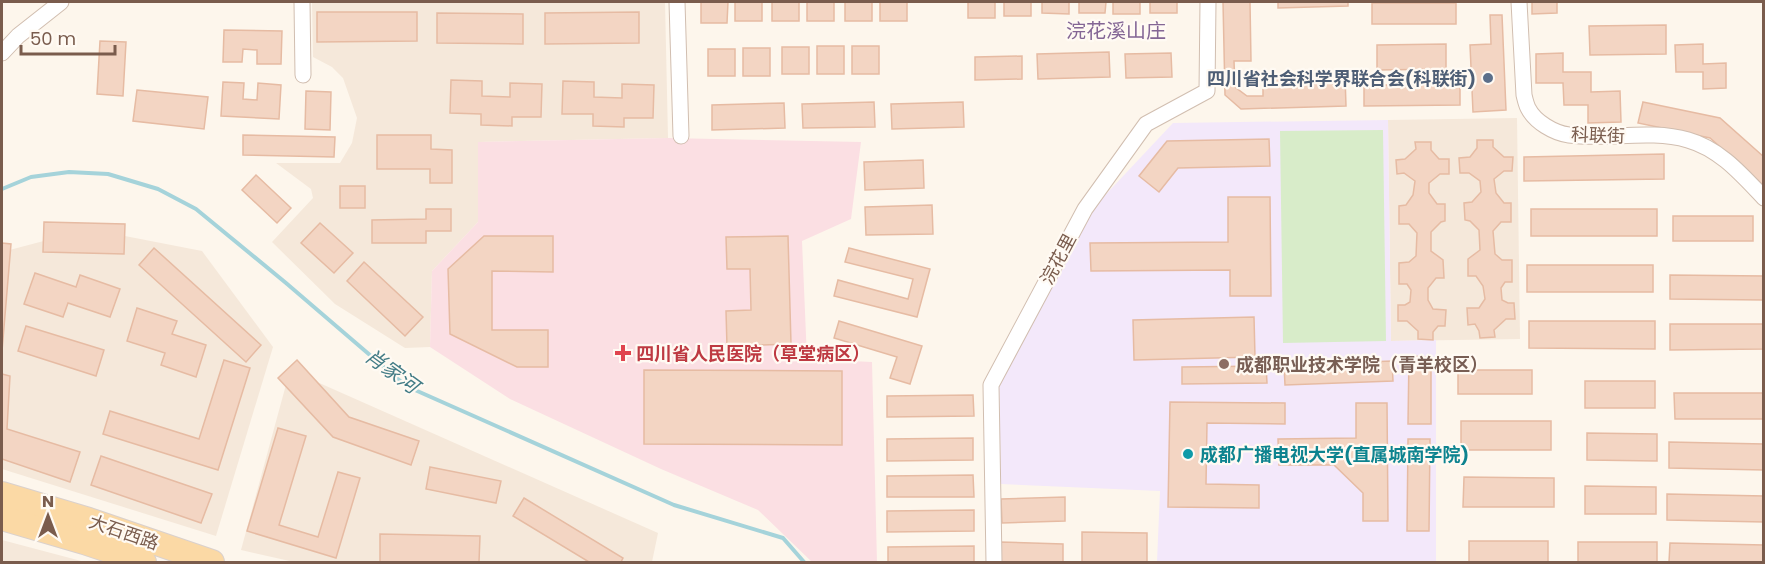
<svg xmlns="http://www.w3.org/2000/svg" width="1765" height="564" viewBox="0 0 1765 564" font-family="Poppins,'Noto Sans SC',sans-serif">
<rect width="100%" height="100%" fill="#fdf6ec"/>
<g fill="#f5e8da">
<polygon points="312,2 665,2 668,138 478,142 478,222 432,271 430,347 405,348 335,304 272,242 313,198 311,189 276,163 340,163 352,143 357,118 343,78 332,67 313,57"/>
<polygon points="1517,118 1520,339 1391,341 1388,120"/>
<polygon points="89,229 202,251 273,347 216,536 2,469 2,252"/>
<polygon points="290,370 658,533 652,562 294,562 241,550"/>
<polygon points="2,540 85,562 2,562"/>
</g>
<polygon fill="#f3e8fa" points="1388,120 1391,341 1436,340 1436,562 1157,562 1160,491 1001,484 999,386 1094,207 1173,123"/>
<polygon fill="#fbdfe3" points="668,138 861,142 851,219 802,241 807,359 872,362 877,562 812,562 758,510 661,469 510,399 430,347 432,271 478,222 478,142"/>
<polygon fill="#d8ecc9" points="1383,130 1386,341 1283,343 1280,131"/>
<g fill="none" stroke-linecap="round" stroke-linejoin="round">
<polyline stroke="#a5d3da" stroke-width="4" points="2,189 31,177 69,172 108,174 158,189 196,209 286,283 406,386 674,505 783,538 804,562"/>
</g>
<g fill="#f3d5c3" stroke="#e6bba3" stroke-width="1.5">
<polygon points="701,2 728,2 727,23 701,23"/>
<rect x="735" y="2" width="27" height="19"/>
<rect x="772" y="2" width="27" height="19"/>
<rect x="807" y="2" width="27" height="19"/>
<rect x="845" y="2" width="27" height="19"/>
<rect x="880" y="2" width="27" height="19"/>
<rect x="968" y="2" width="27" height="16"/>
<rect x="1004" y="2" width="27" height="14"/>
<polygon points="1042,2 1069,2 1069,14 1042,13"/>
<polygon points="1079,2 1106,2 1105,13 1079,13"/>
<rect x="1113" y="2" width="27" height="12"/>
<rect x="1150" y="2" width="27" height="11"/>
<polygon points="1223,2 1250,2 1251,61 1234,61 1235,87 1247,96 1263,96 1263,78 1345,76 1346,106 1241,109 1225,95"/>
<polygon points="1278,2 1348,2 1348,6 1278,8"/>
<polygon points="1532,2 1557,2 1557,13 1532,14"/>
<rect x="1372" y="3" width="84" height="21"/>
<polygon points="317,12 417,12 417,41 317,42"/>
<polygon points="639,12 639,43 545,44 545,13"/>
<polygon points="437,13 523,14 523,44 437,43"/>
<polygon points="1490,15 1502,15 1506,110 1473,112 1470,45 1491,44"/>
<polygon points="1666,25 1666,54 1590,55 1589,26"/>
<polygon points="224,30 282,31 281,64 257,64 257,50 243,49 242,62 223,62"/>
<polygon points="100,41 126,42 123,96 97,94"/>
<polygon points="1446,44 1446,69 1377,70 1377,45"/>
<polygon points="1703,44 1703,64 1726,63 1726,88 1703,89 1703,72 1676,72 1675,45"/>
<rect x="817" y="46" width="27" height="28"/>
<rect x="852" y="46" width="27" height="28"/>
<rect x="782" y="47" width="27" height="27"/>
<rect x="743" y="48" width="27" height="28"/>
<rect x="708" y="49" width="27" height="27"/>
<polygon points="1109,52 1110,77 1038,79 1037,54"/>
<polygon points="1171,53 1172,77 1126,78 1125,54"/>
<polygon points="1563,53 1563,72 1591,72 1591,92 1620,91 1621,122 1588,123 1588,105 1564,105 1563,83 1536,83 1536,54"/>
<polygon points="1022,56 1022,79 975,80 975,57"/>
<polygon points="451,80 482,81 482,96 510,97 510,83 542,84 541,117 512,117 512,126 481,125 481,114 450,113"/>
<polygon points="563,81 594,82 594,97 622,98 622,84 654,85 653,118 624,118 624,127 593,126 593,114 562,114"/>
<polygon points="223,82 244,83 243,99 257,100 258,83 281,85 279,119 221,116"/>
<polygon points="1364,85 1460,85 1460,105 1364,106"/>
<polygon points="137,90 208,97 204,129 133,121"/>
<polygon points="306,91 331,92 330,130 305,129"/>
<polygon points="874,102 875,127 803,128 802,104"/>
<polygon points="963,102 964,127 892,129 891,104"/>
<polygon points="1643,102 1720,118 1764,157 1764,186 1710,138 1638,123"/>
<polygon points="784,103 785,128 712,130 712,105"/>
<polygon points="243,135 335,137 334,157 243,155"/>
<polygon points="377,135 431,135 431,149 452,150 452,183 430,183 430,169 377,169"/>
<polygon points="1269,139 1270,166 1178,168 1159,192 1139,176 1167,141"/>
<polygon points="1477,140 1493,140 1493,147 1504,157 1513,157 1512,171 1504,171 1494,179 1496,193 1504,203 1511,203 1511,222 1501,222 1493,231 1495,254 1502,260 1512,260 1512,282 1505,282 1501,288 1502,300 1508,303 1514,303 1515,319 1506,319 1494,330 1495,337 1480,338 1479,331 1475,324 1468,325 1467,308 1479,308 1485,299 1483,286 1476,276 1468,276 1468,259 1480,250 1479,230 1470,221 1465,220 1464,203 1472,202 1481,192 1480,181 1469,173 1460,173 1459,158 1470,157 1477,148"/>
<polygon points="1415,142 1431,142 1431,150 1439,159 1449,159 1449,174 1440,174 1429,183 1429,193 1437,204 1445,204 1445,221 1441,222 1431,232 1431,251 1443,260 1444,278 1436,278 1428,288 1428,300 1433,309 1446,310 1445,326 1438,326 1433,332 1433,340 1418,339 1418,331 1407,321 1398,321 1398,305 1405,305 1410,302 1411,290 1407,284 1399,284 1399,263 1409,262 1416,256 1417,233 1409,224 1399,224 1399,206 1406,205 1413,195 1415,181 1404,173 1397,174 1396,160 1405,159 1416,149"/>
<polygon points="1664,154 1664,179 1524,181 1524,157"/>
<polygon points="923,160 924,188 865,190 864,162"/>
<polygon points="256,175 291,208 277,223 242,190"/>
<rect x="340" y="186" width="25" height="22"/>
<polygon points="1228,197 1270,197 1271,296 1230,296 1230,270 1091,271 1090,243 1228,242"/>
<polygon points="932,205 933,234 866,235 865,207"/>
<polygon points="426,209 451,209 451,231 426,231 426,243 372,243 372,220 426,219"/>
<rect x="1531" y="209" width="126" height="27"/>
<rect x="1673" y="216" width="80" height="25"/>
<polygon points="44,222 125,224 124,254 43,252"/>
<polygon points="320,223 353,253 334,273 301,243"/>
<polygon points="484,236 553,236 553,272 492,271 492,330 548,330 548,367 517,367 450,334 448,269"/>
<polygon points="788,236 791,344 727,346 726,311 751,310 750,269 727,269 726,237"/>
<polygon points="2,243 11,244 2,351"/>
<polygon points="154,248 261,345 246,362 139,265"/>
<polygon points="849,248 930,269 917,317 834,296 838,280 908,299 913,279 845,262"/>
<polygon points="364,262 423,317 405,336 347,281"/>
<rect x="1527" y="265" width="126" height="27"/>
<polygon points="35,273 76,287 80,275 120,289 110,317 68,303 63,317 24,304"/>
<polygon points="1670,275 1764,276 1764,300 1670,299"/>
<polygon points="137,308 177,321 172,334 206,345 196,377 161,365 165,353 127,341"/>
<polygon points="1254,317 1255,357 1134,360 1133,320"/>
<polygon points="839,321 922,346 910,384 890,378 897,357 834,338"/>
<polygon points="1529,321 1655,321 1655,349 1529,348"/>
<polygon points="1670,324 1764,324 1764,349 1670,350"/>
<polygon points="26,326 104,350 96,376 18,351"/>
<polygon points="1409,356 1431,357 1431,424 1408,424"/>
<polygon points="224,360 250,368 218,470 103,434 110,411 199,439"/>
<polygon points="297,360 349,417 419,441 411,465 333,437 278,378"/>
<polygon points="1392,361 1393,381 1285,385 1284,365"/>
<polygon points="1266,366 1267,383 1182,384 1182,367"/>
<polygon points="644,370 842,371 842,445 644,444"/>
<rect x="1458" y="370" width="74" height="24"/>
<polygon points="2,374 10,376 7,429 80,452 70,482 2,459"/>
<rect x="1585" y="381" width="70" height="27"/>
<polygon points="1674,393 1764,393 1764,419 1675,419"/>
<polygon points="973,395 974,416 887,417 887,396"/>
<polygon points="1170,402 1285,403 1285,424 1207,423 1206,484 1259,485 1259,508 1168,507"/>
<polygon points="1356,403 1387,403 1388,521 1363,521 1363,493 1334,465 1279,465 1278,439 1356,438"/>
<rect x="1461" y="421" width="90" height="29"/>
<polygon points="278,428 306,436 279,525 318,537 338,472 360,478 336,558 247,531"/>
<polygon points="1587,433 1657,434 1657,461 1587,460"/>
<polygon points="973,438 973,460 887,461 887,439"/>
<polygon points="1408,439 1430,439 1429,531 1407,531"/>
<polygon points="1669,442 1764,444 1764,470 1669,468"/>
<polygon points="101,456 212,494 201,523 91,485"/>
<polygon points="430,467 501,481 496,503 426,489"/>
<polygon points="973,475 974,497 887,497 887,476"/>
<polygon points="1464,477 1554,478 1554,507 1463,507"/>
<polygon points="1585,486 1656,487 1656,514 1585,514"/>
<polygon points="1667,494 1764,496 1764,522 1667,520"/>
<polygon points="1065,497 1065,521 1002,523 1001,499"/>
<polygon points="524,498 623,558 621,562 589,562 513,516"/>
<polygon points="974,510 974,531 887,532 887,511"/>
<polygon points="1082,532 1147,533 1147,562 1082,562"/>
<polygon points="380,534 480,536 479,562 380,562"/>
<rect x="1469" y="541" width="79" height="21"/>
<polygon points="1000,542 1063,544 1063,562 999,562"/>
<rect x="1578" y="542" width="79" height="20"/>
<polygon points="1670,543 1764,545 1764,562 1669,562"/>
<polygon points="974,546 974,562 888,562 888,547"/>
</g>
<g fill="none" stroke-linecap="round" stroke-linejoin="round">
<defs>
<g id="street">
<polyline points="302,2 303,75"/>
<polyline points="677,2 681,136"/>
<path d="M1519 2 1524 95C1525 99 1526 104 1528 108 1535 122 1554 133 1569 135 1608 140 1650 129 1688 140 1720 149 1742 175 1764 198"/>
<polyline points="2,53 18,36 61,2"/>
<polyline points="994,562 991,385 1085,209 1146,124 1207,91 1208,2"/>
</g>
<g id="primary">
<polyline points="2,494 89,520 212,562"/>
<polyline points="2,518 84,542 144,562"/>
</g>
</defs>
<use href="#street" stroke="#d1beb0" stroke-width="17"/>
<use href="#primary" stroke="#dad1cd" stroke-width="26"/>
<use href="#street" stroke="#fff" stroke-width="15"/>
<use href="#primary" stroke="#fbd9a5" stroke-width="24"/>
</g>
<circle fill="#5c6f8a" stroke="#fffaf3" stroke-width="2" cx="1488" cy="78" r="6"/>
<path fill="#e0444e" stroke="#fffaf3" stroke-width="2" d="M620 344h6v6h6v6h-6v6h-6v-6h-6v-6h6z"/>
<circle fill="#8d6e63" stroke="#fffaf3" stroke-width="2" cx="1224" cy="364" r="6"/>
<circle fill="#0f9aa8" stroke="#fffaf3" stroke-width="2" cx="1188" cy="454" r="6"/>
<g text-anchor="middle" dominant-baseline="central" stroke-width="4.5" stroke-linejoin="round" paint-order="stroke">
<g font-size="18" font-weight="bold" fill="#4e5e75" stroke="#fffaf3" text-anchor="end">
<text x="1476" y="78">四川省社会科学界联合会(科联街)</text>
</g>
<g font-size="18" fill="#7a5c4d" stroke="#fffaf3">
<text transform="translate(1598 135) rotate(2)">科联街</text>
<text transform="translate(1058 259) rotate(-62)">浣花里</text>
<text transform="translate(124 532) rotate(19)">大石西路</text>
</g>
<g font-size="18" font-weight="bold" fill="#be3a42" stroke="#fffaf3" text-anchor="start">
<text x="636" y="353">四川省人民医院（草堂病区）</text>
</g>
<g font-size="18" font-weight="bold" fill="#785e54" stroke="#fffaf3" text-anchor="start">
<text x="1236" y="364">成都职业技术学院（青羊校区）</text>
</g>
<g font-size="18" font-weight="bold" fill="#0d838f" stroke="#fffaf3" text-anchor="start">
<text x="1200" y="454">成都广播电视大学(直属城南学院)</text>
</g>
<g font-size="20" fill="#846695" stroke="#fffaf3">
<text x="1116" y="31">浣花溪山庄</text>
</g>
<g font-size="20" font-style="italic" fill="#437c86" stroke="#fffaf3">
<text transform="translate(392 371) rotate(36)">肖家河</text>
</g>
</g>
<rect width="1765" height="564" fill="none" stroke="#7a5c4d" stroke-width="6"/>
<g transform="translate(48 516)" stroke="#fffaf3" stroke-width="4.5" paint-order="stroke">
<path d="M0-4.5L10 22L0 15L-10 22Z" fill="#7a5c4d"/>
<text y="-9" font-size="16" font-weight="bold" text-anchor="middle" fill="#7a5c4d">N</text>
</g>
<path d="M21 45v9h94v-9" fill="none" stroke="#7a5c4d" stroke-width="3"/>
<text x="30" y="45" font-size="18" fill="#7a5c4d" stroke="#fffaf3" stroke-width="4.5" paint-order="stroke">50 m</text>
</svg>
